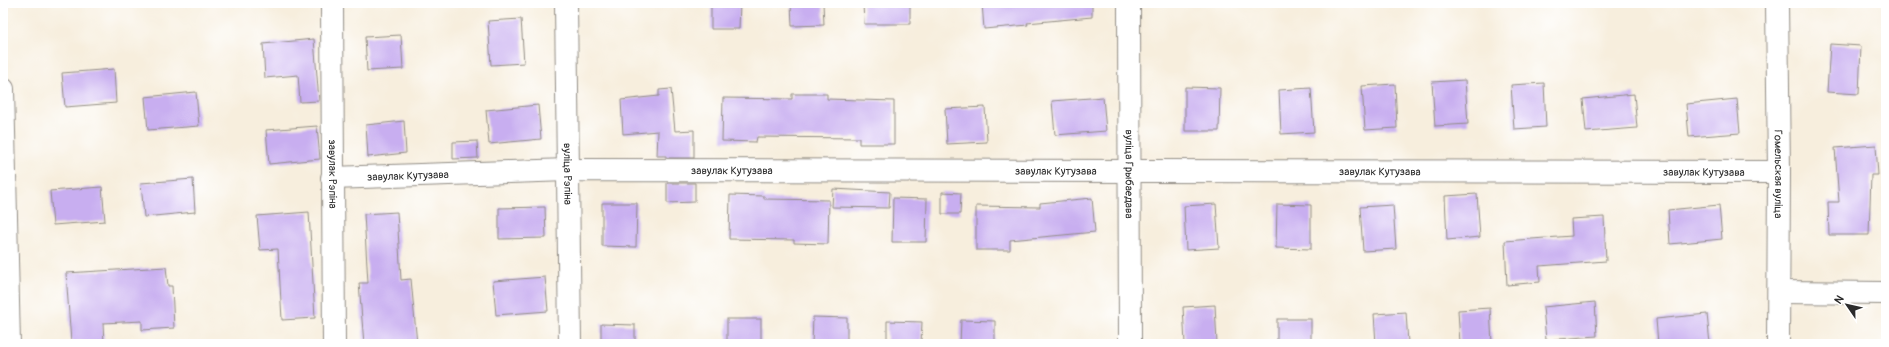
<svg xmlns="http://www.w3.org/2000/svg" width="1889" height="347" viewBox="0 0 1889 347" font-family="Pangolin,sans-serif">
<rect width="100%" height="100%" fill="#fff"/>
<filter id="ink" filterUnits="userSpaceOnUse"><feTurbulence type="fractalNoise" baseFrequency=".025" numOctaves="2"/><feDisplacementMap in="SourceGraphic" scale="8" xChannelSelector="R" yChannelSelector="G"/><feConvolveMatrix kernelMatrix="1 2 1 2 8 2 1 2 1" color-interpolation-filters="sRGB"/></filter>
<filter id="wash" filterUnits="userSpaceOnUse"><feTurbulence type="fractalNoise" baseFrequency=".012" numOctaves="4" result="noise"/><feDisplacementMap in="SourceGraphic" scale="16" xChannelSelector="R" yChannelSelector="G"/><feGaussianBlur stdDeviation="0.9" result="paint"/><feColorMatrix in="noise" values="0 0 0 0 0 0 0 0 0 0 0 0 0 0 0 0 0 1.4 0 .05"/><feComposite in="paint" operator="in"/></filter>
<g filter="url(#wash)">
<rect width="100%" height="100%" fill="#f7eedd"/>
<g id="blocks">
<g fill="#c8aef0">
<polygon points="711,3 740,3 739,29 711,29"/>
<polygon points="791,3 823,3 824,25 792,26"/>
<polygon points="863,3 910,3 910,24 864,24"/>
<polygon points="982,3 1092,3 1092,17 1027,23 1028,25 984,29"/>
<polygon points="521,19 524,63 491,65 488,21"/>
<polygon points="401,35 403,69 367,71 365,37"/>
<polygon points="314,39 319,101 300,102 298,75 265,78 263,44"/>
<polygon points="1830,44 1861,46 1859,94 1827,92"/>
<polygon points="114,69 116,103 65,107 62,73"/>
<polygon points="1465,80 1468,124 1435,126 1432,82"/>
<polygon points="1544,83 1546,127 1514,129 1511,85"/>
<polygon points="1395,84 1397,128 1365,130 1362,86"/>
<polygon points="1185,87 1220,88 1219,131 1185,131"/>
<polygon points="1311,88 1314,132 1281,134 1279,90"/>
<polygon points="671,89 675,131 694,130 694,158 666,158 666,156 657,156 658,131 623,134 621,100 659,96 659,90"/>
<polygon points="196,92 199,126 148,130 145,97"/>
<polygon points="792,94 827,94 827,99 894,101 894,144 859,144 859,138 757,137 756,142 722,141 723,98 792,99"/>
<polygon points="1634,94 1637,128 1586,132 1583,99"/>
<polygon points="1103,97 1106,131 1055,135 1052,101"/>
<polygon points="1737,99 1740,133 1689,137 1686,104"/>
<polygon points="538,105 541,139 489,144 486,110"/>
<polygon points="985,107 987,142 947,144 945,109"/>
<polygon points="404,121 406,153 368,157 366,125"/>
<polygon points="317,126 320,159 269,164 266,130"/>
<polygon points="477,141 478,158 453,159 453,142"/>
<polygon points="1876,145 1878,175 1871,175 1869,235 1829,235 1828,202 1839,202 1835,148"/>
<polygon points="193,179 195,212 144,217 141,183"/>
<polygon points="667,183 695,183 695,202 667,203"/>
<polygon points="102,187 105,221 53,225 50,191"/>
<polygon points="833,189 890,192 889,208 832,207"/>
<polygon points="942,192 961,193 960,214 942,214"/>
<polygon points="1477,194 1480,237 1447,240 1445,196"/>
<polygon points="730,195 764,196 764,199 829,200 828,244 794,243 794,240 729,239"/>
<polygon points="893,198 927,199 926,242 892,242"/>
<polygon points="1092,198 1095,232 1010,240 1010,250 976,250 976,206 1040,207 1040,203"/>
<polygon points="602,203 637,203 636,247 602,246"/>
<polygon points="1216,204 1219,248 1186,250 1184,206"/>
<polygon points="1277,204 1311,205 1311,249 1276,248"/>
<polygon points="1393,205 1396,249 1363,251 1360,207"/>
<polygon points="1719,205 1722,239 1670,244 1668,210"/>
<polygon points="545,207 546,238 499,239 499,208"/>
<polygon points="309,212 315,318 282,320 278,249 260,250 257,216"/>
<polygon points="397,212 401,280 411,279 417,344 364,344 359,283 368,283 364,214"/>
<polygon points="1604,217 1606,261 1539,266 1540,282 1507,285 1505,241 1572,236 1571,219"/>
<polygon points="166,267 168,286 172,286 174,328 142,330 142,321 103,323 104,344 82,344 82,341 71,342 66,273"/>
<polygon points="545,277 548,311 496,315 493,281"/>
<polygon points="1595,302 1597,336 1546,340 1543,307"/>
<polygon points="1215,305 1217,344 1185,344 1183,307"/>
<polygon points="1490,308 1492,344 1460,344 1458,310"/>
<polygon points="1406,312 1408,344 1376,344 1374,314"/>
<polygon points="1707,314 1710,344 1658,344 1656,319"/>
<polygon points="813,317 847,318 847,344 812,344"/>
<rect x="727" y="319" width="34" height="25"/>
<rect x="1277" y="319" width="34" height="25"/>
<polygon points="961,320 995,321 995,344 960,344"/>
<polygon points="887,321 922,322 921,344 887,344"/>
<polygon points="601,324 635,325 635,344 601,344"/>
</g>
</g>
</g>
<g filter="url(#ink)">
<use href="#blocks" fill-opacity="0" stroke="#918c84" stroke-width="1"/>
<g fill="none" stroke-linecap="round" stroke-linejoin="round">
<defs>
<g id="minor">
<path id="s1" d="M332 3 334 344"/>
<path id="s2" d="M566 3 570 344"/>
<path id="s3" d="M1129 3 1130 344"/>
<path id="s4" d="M1777 3 1779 172 1778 344"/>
<path id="s5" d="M332 178 567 170 1779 172"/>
<polyline points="1779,292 1886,293"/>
</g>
<polyline id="major" points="3,89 9,344"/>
</defs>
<use href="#minor" stroke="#918c84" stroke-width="24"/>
<use href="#major" stroke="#918c84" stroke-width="24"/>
<use href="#minor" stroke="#fff" stroke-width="22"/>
<use href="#major" stroke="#fff" stroke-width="22"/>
</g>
</g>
<g text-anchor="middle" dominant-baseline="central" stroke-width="3.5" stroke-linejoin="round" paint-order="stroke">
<g font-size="11" fill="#2b2b2b" stroke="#fff">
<text stroke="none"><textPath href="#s5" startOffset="400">завулак Кутузава</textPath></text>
<text stroke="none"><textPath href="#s5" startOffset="724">завулак Кутузава</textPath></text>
<text stroke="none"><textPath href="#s5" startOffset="1048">завулак Кутузава</textPath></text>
<text stroke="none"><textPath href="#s5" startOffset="1372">завулак Кутузава</textPath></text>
<text stroke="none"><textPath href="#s3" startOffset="171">вуліца Грыбаедава</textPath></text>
<text stroke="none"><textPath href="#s4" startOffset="171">Гомельская вуліца</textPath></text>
<text stroke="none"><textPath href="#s1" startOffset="171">завулак Рэпіна</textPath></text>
<text stroke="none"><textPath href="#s2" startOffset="171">вуліца Рэпіна</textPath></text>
<text stroke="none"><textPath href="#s5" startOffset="76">завулак Кутузава</textPath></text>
</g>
</g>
<rect width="1889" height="347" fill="none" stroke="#fff" stroke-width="16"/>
<g transform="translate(1847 305) rotate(304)" stroke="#ffffff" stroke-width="3" paint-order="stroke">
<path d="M0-3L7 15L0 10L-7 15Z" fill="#2b2b2b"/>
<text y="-6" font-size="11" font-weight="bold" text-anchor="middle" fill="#2b2b2b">N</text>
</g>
</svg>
